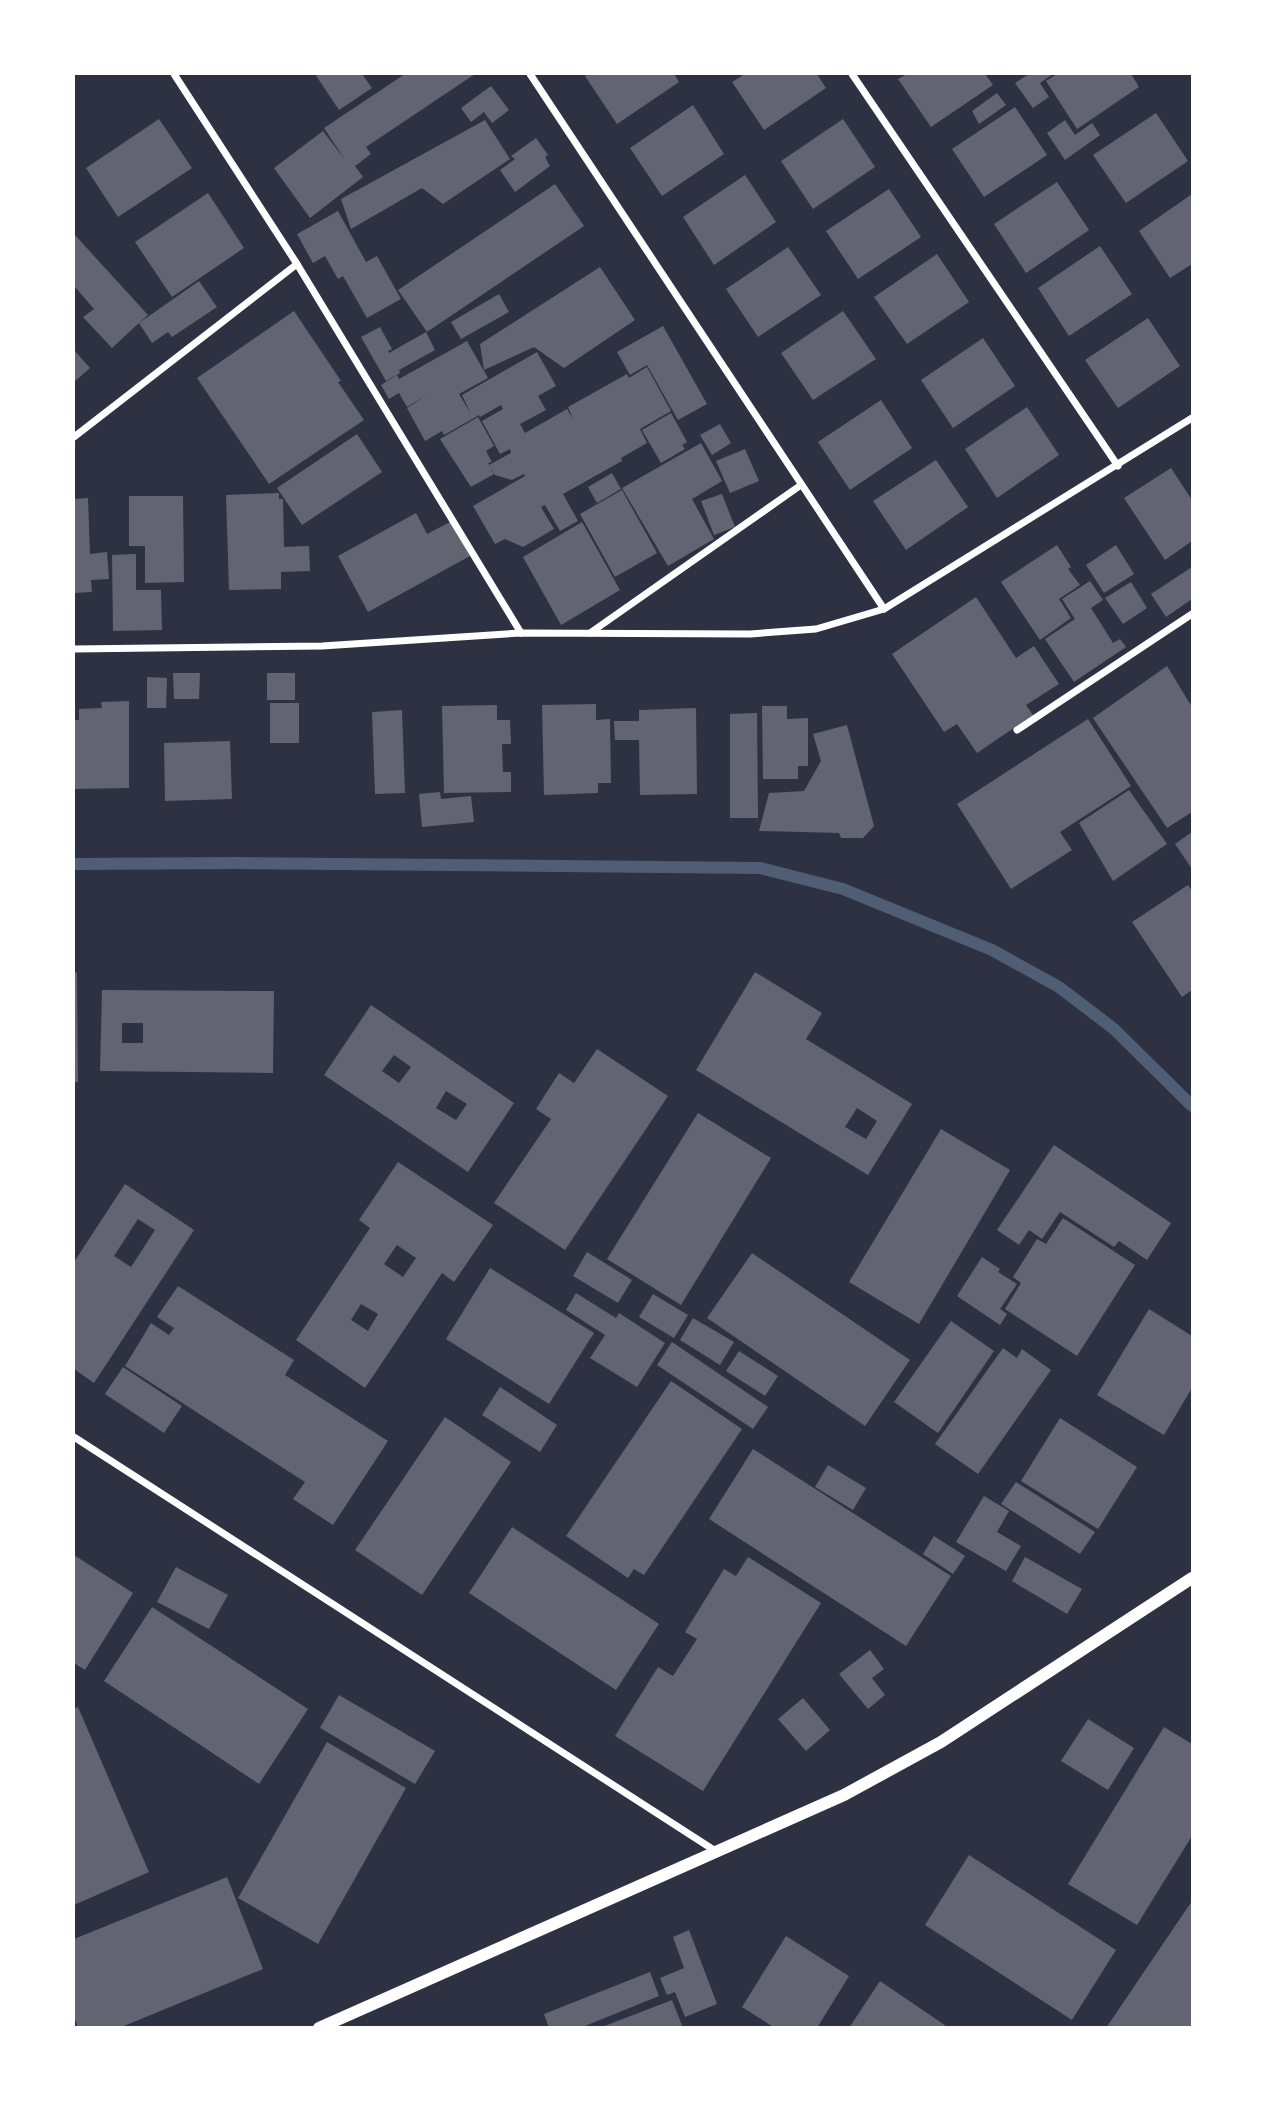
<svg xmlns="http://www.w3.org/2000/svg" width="1266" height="2101" viewBox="0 0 1266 2101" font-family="Helvetica,sans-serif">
<rect width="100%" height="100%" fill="#2d3142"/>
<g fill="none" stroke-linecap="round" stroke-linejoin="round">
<polyline stroke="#4f5d75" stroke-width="12" points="74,864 237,863 760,868 843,889 992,950 1059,987 1114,1029 1192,1106"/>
</g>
<g fill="#626471" fill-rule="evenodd">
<polygon points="315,74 362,74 372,88 339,110"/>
<polygon points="405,74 475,74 366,147 371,154 355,166 363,177 310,218 274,168 323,131 345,160 324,128"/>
<polygon points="588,74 674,74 679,82 617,124 585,76"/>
<polygon points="745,74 817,74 826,88 764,130 732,82"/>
<polygon points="907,74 985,74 993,85 931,127 898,79"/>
<polygon points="1029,74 1053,74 1040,83 1049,97 1033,108 1015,83"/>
<polygon points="1057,74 1131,74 1139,87 1077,129 1046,81"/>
<polygon points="491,86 509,110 492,123 484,112 471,122 461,108"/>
<polygon points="997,93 1006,105 979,124 972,111"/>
<polygon points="693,105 724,154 662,196 630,148"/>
<polygon points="1015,107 1047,155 984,197 952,149"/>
<polygon points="1156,113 1188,161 1126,203 1093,155"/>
<polygon points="159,119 192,168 118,217 86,168"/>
<polygon points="843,119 875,167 813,209 781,161"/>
<polygon points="485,120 510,159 443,204 422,188 351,229 341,199"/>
<polygon points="1065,120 1075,135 1092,123 1100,135 1065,160 1047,133"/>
<polygon points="536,138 548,155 545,157 550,166 515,192 500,170 515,159 511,156"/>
<polygon points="745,175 776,222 714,265 683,217"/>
<polygon points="1057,182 1089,230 1026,273 994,224"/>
<polygon points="555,184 584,226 427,332 398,290"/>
<polygon points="889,189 921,237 858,279 826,231"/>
<polygon points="208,193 244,248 172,297 135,242"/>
<polygon points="1192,194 1192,264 1170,278 1139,231"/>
<polygon points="338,211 366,262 377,256 401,299 367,318 343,276 338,279 325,256 313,263 297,234"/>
<polygon points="74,234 148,315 139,323 199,281 217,307 172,337 168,332 152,343 139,323 112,348 83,317 94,309 74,286"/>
<polygon points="1100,246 1132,294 1069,336 1038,288"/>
<polygon points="788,247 821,295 758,337 726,289"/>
<polygon points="937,254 969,302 907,344 874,297"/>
<polygon points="600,267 635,320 564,368 534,347 484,370 480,344"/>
<polygon points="499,294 509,312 461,339 451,322"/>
<polygon points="294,311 341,381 338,382 364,420 269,484 197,378"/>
<polygon points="843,311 876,359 813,400 781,353"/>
<polygon points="1148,318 1180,366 1118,408 1085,360"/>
<polygon points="663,326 707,404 678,420 647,365 630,375 617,352"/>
<polygon points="380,327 392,349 388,351 389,353 426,332 435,350 399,370 400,373 386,381 361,337"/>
<polygon points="983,338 1015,386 953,428 921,380"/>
<polygon points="467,341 488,378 459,394 471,414 462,395 537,352 556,386 538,396 546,410 520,424 525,433 567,409 573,419 568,407 627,374 629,378 647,367 671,411 640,429 647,443 621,458 622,461 563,494 578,521 560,531 545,505 541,507 554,529 523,547 505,539 495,544 473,506 525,476 524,474 512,480 495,475 489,465 511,453 510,449 500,454 482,421 503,409 501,405 480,417 479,415 474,418 444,435 442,431 425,441 407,408 427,395 407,407 399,393 389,399 381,385 397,375 399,379"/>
<polygon points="74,350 90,368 74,382"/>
<polygon points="881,400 912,448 850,490 818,442"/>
<polygon points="1027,407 1059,455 997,498 965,449"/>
<polygon points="671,413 687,442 682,445 685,449 661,463 642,430"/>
<polygon points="478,417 494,446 486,451 492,462 488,463 494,474 471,487 440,439"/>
<polygon points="720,424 731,443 712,455 700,435"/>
<polygon points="357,434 382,472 302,525 277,488"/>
<polygon points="701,443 722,481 692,499 714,539 668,566 622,488"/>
<polygon points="745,449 759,481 730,493 716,461"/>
<polygon points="936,460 968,507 906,550 873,501"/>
<polygon points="1171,468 1192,500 1192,541 1165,560 1124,498"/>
<polygon points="612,473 621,489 597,503 588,487"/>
<polygon points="622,490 657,553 615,577 580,514"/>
<polygon points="279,493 279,499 283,499 284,547 309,546 310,571 281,572 281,589 229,590 226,495"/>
<polygon points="722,494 735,527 714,535 701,501"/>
<polygon points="129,496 183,496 184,582 145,583 145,546 129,546"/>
<polygon points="88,498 90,554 107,552 109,579 91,580 92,592 74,593 74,499"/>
<polygon points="416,513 427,534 452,521 470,556 368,612 338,556"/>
<polygon points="582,522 620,590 561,625 523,557"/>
<polygon points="1057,545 1071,567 1068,569 1080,585 1059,599 1071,618 1040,640 1001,582"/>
<polygon points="1116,545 1134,574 1104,593 1086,565"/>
<polygon points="136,554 136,590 161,590 162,630 113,631 112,555"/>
<polygon points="1192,567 1192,599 1166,617 1151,594"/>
<polygon points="1090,581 1103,600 1091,608 1113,643 1120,639 1126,647 1074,682 1045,639 1075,619 1062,599"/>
<polygon points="1131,582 1147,608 1123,624 1105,598"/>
<polygon points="976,597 1016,658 1034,646 1059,684 1026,705 1033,715 977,753 957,724 944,732 892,654"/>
<polygon points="1167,666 1192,707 1192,812 1167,828 1093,718"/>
<polygon points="173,673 200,673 199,699 174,699"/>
<rect x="267" y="673" width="28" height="27"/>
<polygon points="147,677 167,678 166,708 147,708"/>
<polygon points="129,701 129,788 74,789 74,720 79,720 79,709 102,708 101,702"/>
<rect x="270" y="703" width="29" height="40"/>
<polygon points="596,704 596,720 610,719 611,783 598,783 598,793 544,795 542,705"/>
<polygon points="497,705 497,720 510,720 511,744 502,744 503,772 511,772 511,792 444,793 442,706"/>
<polygon points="762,706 787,706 787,719 808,718 808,766 798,766 798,779 763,779"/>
<polygon points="696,708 697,794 640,795 639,740 615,740 614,721 639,721 639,710"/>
<polygon points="402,710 405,793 375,794 372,712"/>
<polygon points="757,713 758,818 730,818 730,714"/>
<polygon points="1088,719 1131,786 1060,832 1072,850 1011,889 957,804"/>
<polygon points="847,725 874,826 863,838 841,838 839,833 759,831 769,793 804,791 821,761 813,734"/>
<polygon points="230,741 232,799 165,801 164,743"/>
<polygon points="1129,790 1167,844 1113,881 1079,823"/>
<polygon points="440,792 441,799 471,796 474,822 422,827 419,794"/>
<polygon points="1192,832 1192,869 1175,844"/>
<polygon points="1188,885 1192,891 1192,990 1182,997 1132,922"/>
<polygon points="77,972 78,1082 74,1082 74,973"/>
<path d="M755 972 822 1013 806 1039 912 1104 868 1175 696 1070ZM857 1108 877 1121 866 1139 845 1127Z"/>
<path d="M102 990 274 991 273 1073 100 1071ZM122 1023H143V1043H122Z"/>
<path d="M371 1005 514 1103 468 1172 324 1075ZM394 1055 411 1067 399 1083 382 1071ZM446 1091 467 1104 456 1120 436 1108Z"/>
<polygon points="597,1049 668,1096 565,1250 494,1203 551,1119 536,1109 559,1073 574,1083"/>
<polygon points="698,1113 771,1158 681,1305 607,1259"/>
<polygon points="941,1129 1010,1170 919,1324 849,1282"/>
<polygon points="1054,1145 1171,1223 1147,1260 1119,1241 1114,1247 1060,1212 1042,1239 1029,1230 1019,1245 997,1230"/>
<path d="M398 1162 493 1225 454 1282 442 1273 365 1388 296 1340 370 1228 359 1220ZM397 1245 416 1258 403 1277 384 1264ZM361 1304 378 1314 368 1331 351 1320Z"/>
<path d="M125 1184 194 1230 94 1383 74 1369V1262ZM138 1219 155 1230 131 1267 114 1256Z"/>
<polygon points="1063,1218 1135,1265 1077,1356 1005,1309 1021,1283 1013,1277 1037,1239 1046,1244"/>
<polygon points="587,1252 632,1280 618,1303 573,1276"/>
<polygon points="752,1253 910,1360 865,1426 707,1318"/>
<polygon points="982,1257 1000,1269 998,1272 1017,1284 1000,1309 1007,1314 1000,1325 957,1296"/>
<polygon points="490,1268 594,1333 549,1404 446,1339"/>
<polygon points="178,1286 294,1360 285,1375 388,1441 333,1525 293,1499 305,1482 125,1366 151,1323 169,1335 174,1328 157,1317"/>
<polygon points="576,1293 616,1318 619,1313 665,1343 637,1387 590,1358 605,1335 566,1310"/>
<polygon points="653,1294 688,1315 674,1338 639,1317"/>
<polygon points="1149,1309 1192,1336 1192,1388 1164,1435 1097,1395"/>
<polygon points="693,1318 734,1342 720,1365 680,1340"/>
<polygon points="951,1321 994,1351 938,1433 894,1402"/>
<polygon points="672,1342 768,1407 753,1429 657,1365"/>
<polygon points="1003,1348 1017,1358 1022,1349 1051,1370 978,1474 935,1444"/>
<polygon points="739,1351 778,1376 765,1396 726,1371"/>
<polygon points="123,1367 182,1406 164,1433 105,1394"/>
<polygon points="671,1381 742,1429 644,1575 634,1569 628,1578 566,1536"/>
<polygon points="500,1387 557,1425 540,1452 482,1415"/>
<polygon points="445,1417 511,1462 422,1595 355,1550"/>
<polygon points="1060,1418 1137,1467 1098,1529 1021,1481"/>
<polygon points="753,1449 951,1576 906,1646 709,1519"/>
<polygon points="828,1465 866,1488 853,1510 815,1487"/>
<polygon points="1016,1482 1095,1532 1080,1554 1001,1504"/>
<polygon points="984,1496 1009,1511 997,1532 1021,1546 1006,1571 956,1542"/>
<polygon points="512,1527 659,1624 616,1690 469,1593"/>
<polygon points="934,1536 965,1556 953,1574 923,1554"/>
<polygon points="74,1555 133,1593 85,1670 74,1663"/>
<polygon points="748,1557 821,1603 703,1791 615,1736 658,1667 673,1676 697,1639 685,1632 724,1569 736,1576"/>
<polygon points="1025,1557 1082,1589 1067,1614 1012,1581"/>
<polygon points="176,1567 228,1595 209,1629 157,1602"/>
<polygon points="152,1607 308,1709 259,1784 104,1681"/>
<polygon points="870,1650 884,1669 872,1678 885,1695 868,1709 839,1674"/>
<polygon points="339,1695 435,1751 415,1784 320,1728"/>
<polygon points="803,1698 830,1730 806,1751 778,1719"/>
<polygon points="78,1707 149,1872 74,1905 74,1709"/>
<polygon points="1088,1719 1134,1748 1108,1790 1061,1761"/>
<polygon points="1164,1727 1192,1744 1192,1836 1137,1925 1068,1884"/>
<polygon points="327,1742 406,1788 318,1944 238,1898"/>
<polygon points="969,1855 1116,1950 1072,2020 925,1925"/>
<polygon points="227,1877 263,1969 119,2028 78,2028 74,2016 74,1939"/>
<polygon points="1192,1901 1192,2028 1106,2028"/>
<polygon points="689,1930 717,2004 685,2017 675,1992 667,1995 660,1978 684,1968 673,1937"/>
<polygon points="786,1936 849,1976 817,2028 775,2028 742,2007"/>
<polygon points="650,1972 659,1996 580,2028 549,2028 544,2014"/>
<polygon points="880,1981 949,2028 849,2028"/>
<polygon points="672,2000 683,2028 602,2028 602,2027"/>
</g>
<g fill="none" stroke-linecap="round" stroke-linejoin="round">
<g stroke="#fff" stroke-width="7">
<polyline points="174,74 297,264 521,633"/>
<polyline points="530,74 884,609"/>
<polyline points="852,74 1118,466"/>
<polyline points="74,437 297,264"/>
<polyline points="590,633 801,485"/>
<polyline points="74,649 322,646 521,633 750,634 816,629 884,609 1192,418"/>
<polyline points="1017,730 1192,614"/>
<polyline points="74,1437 717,1852"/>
</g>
<polyline stroke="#fff" stroke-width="12" points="319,2028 844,1795 941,1742 1192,1578"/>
</g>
<rect width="1266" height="2101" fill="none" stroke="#ffffff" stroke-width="150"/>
</svg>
